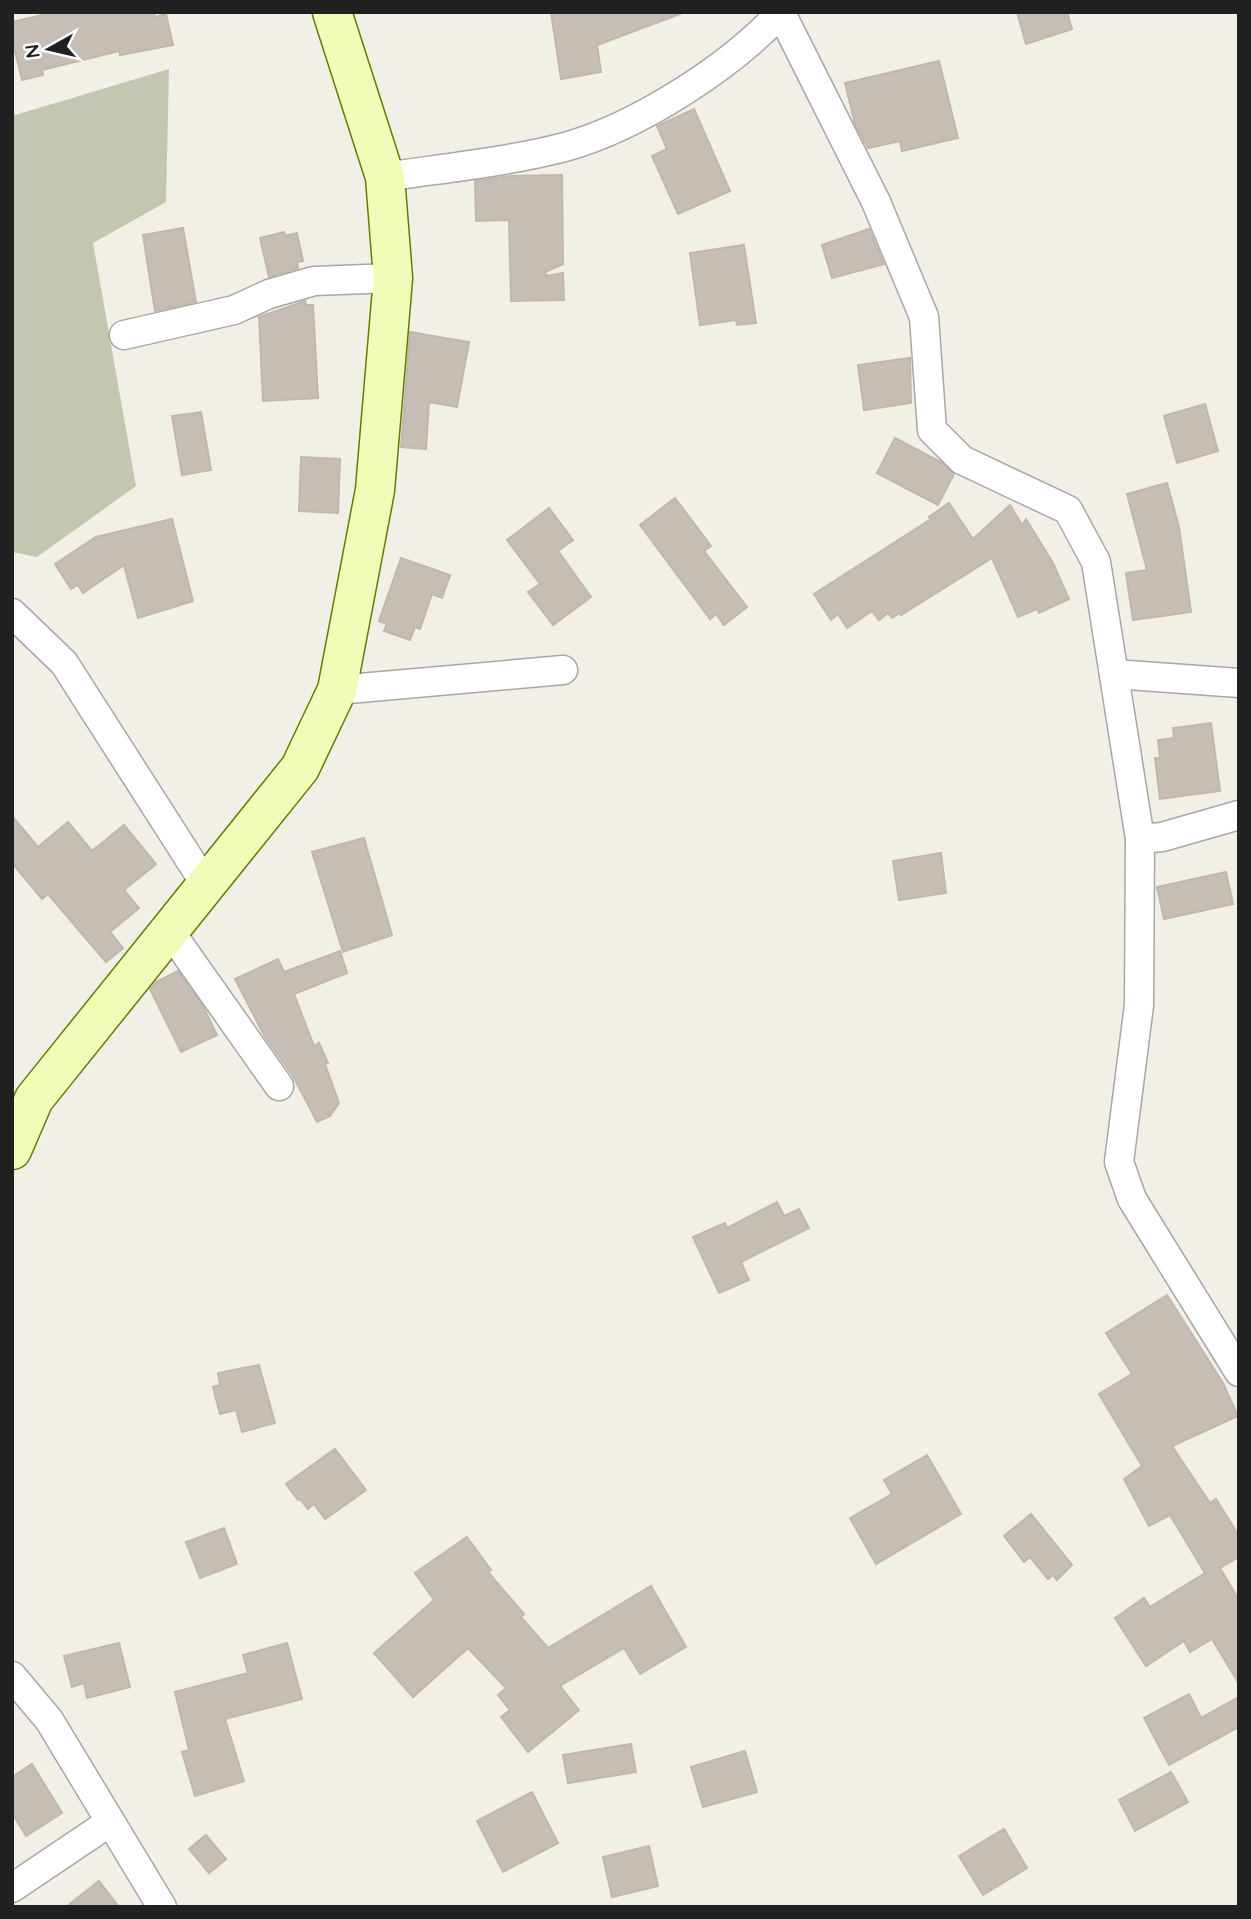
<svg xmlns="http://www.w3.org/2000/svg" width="1251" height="1919" viewBox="0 0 1251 1919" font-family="Quicksand,sans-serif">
<rect width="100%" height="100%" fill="#f1efe6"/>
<polygon fill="#c3c6b1" points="169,69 166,202 93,243 136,486 37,557 12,552 12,116"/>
<g fill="#c6beb5" stroke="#c3b7a8" stroke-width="2">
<polygon points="55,12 153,12 155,17 166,14 173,45 120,55 119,51 42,70 43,75 22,80 15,51 12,51 12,22"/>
<polygon points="551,12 679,12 680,14 597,45 601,72 561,79"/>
<polygon points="1017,12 1067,12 1072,29 1026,44"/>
<polygon points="939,61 958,138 902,151 900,141 868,148 855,124 845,83"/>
<polygon points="694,109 730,191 678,214 652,156 667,149 657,126"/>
<polygon points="562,175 563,264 545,272 547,276 563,273 564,300 511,301 509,220 476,221 475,181 510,176"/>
<polygon points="183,228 196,302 155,311 143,235"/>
<polygon points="869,229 884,264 832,278 822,245"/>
<polygon points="284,232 285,236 297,233 303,261 297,262 298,268 269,277 260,238"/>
<polygon points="744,245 756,323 737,325 736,320 700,325 690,253"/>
<polygon points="305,301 306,305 313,305 318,398 263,401 259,317"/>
<polygon points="410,332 469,342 457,407 429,402 426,449 401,447"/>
<polygon points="910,358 911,403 864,410 858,365"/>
<polygon points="1205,404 1218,451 1177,463 1164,416"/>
<polygon points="201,412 211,470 182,475 172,416"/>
<polygon points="895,438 941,462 954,474 938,505 877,473"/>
<polygon points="301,457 340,459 338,513 299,511"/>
<polygon points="1167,483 1179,527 1191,612 1133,620 1126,573 1147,570 1127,494"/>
<polygon points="675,498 711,546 704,551 747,607 724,625 716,614 710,619 640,525"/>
<polygon points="949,503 973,539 1010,505 1022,525 1026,519 1053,563 1069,599 1039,613 1037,609 1018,617 992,558 901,615 900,613 892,618 888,613 879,620 872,611 847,628 838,614 831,620 814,594 931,519 929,517"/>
<polygon points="549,508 573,540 558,551 591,597 553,625 528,592 540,584 507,540"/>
<polygon points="172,519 193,601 138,618 124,565 83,593 78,585 71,589 55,564 96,537"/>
<polygon points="401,558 450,575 442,598 432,594 420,629 415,627 410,640 384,631 387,624 379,621"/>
<polygon points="1211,723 1220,791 1160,799 1155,758 1160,758 1158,740 1174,738 1173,728"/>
<polygon points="12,816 38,847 68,822 92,851 124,825 156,864 124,890 139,908 110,932 123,948 106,962 48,894 42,899 12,863"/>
<polygon points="364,838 392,935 343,952 312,852"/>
<polygon points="941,853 946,893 899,900 893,861"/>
<polygon points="1226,872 1233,904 1164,919 1157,887"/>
<polygon points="340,951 347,973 294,994 314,1046 319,1043 328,1063 325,1064 339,1103 330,1116 317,1122 293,1076 265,1037 235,979 278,959 284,972"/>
<polygon points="178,971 204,1008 217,1035 181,1052 150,989 156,982"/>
<polygon points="777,1202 784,1216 799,1209 809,1228 741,1262 749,1280 719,1293 693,1237 725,1223 727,1228"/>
<polygon points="1167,1295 1223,1383 1238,1416 1172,1446 1210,1503 1216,1499 1239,1536 1239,1557 1220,1568 1239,1600 1239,1684 1212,1639 1190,1652 1184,1641 1146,1666 1115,1618 1144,1598 1150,1607 1205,1573 1170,1515 1149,1526 1124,1479 1142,1466 1099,1394 1132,1374 1106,1333"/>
<polygon points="259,1365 275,1423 242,1432 236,1410 220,1414 213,1387 220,1385 218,1373"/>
<polygon points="335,1449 366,1490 325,1519 314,1504 308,1509 300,1499 298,1500 286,1484"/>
<polygon points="927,1455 961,1514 876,1564 850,1518 892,1494 884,1480"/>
<polygon points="1031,1514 1072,1565 1057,1580 1053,1575 1048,1579 1030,1557 1024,1562 1004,1536"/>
<polygon points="224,1528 237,1564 200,1578 186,1542"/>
<polygon points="467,1537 491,1570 488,1572 524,1614 521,1617 548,1648 651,1586 686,1647 640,1674 624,1648 560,1686 579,1710 528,1752 501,1717 510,1710 498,1695 506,1688 468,1648 413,1697 374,1653 434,1600 415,1573"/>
<polygon points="119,1643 130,1687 87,1698 84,1683 72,1687 64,1656"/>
<polygon points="287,1643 302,1699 225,1719 244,1781 195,1796 182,1752 189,1750 175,1692 248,1673 243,1655"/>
<polygon points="1189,1694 1201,1718 1239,1697 1239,1727 1169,1765 1144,1718"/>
<polygon points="631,1744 636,1772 568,1783 563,1755"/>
<polygon points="745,1751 757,1792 703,1807 691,1767"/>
<polygon points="32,1764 62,1813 26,1836 12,1813 12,1777"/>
<polygon points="1171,1772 1188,1802 1135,1831 1119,1800"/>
<polygon points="532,1792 558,1843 503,1872 477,1821"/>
<polygon points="1004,1829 1027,1868 983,1895 959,1856"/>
<polygon points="206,1835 226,1859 209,1873 189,1849"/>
<polygon points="649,1846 658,1886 612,1897 603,1857"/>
<polygon points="99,1881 119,1907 66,1907"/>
</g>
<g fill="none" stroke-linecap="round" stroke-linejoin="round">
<defs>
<g id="minor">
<polyline points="781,13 876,202 924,317 932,430 962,460 1068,510 1096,562 1140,839 1162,837 1239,815"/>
<path d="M385 177C445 168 507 162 565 147 637 127 731 67 781 12"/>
<polyline points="124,335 234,310 269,294 314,281 393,278"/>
<polyline points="12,613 64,663 206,885"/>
<polyline points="1114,674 1239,683"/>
<polyline points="337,690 563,670"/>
<polyline points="1140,839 1139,1005 1119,1162 1132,1199 1239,1372"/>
<polyline points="169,930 279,1086"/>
<polyline points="12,1676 49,1720 162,1907"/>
<polyline points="12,1888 110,1822"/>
</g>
<polyline id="secondary" points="12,1150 34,1099 300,768 337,690 375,490 393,278 385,177 332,12"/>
</defs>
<use href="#minor" stroke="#a7a7a7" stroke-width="31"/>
<use href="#secondary" stroke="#617e00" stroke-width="41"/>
<use href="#minor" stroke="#fff" stroke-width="28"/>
<use href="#secondary" stroke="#f1fcb9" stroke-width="38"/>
</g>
<rect width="1251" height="1919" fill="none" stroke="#202020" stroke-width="28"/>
<g transform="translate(49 49) rotate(262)" stroke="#ffffff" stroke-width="5" paint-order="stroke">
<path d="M0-5L12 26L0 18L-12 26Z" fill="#202020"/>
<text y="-10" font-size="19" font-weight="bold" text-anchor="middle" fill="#202020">N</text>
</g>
</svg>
